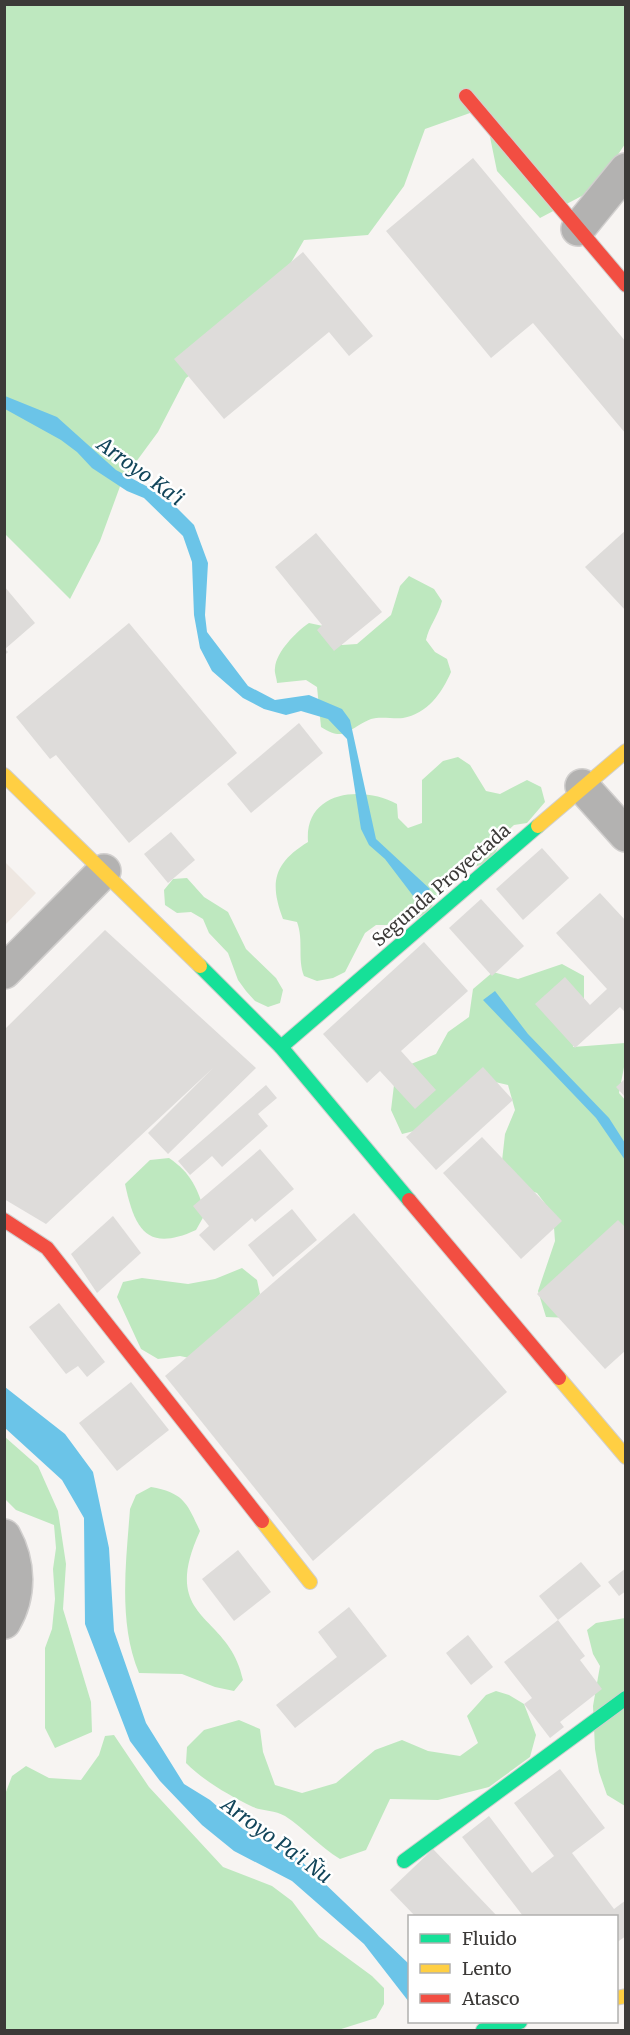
<svg xmlns="http://www.w3.org/2000/svg" width="630" height="2035" viewBox="0 0 630 2035" font-family="Merriweather,serif">
<rect width="100%" height="100%" fill="#f7f4f2"/>
<polygon fill="#eee7e1" points="5,862 36,893 5,925 4,925"/>
<g fill="#bee8bf">
<polygon points="4,5 625,5 625,144 595,189 540,218 497,171 484,108 425,129 404,186 368,235 304,240 274,292 238,342 186,378 158,432 122,481 100,541 70,599 5,534"/>
<path d="M409 576 434 589 442 601C438 616 429 626 426 640L435 652 447 659 451 672C442 693 427 714 403 718 393 719 380 716 371 719 348 728 346 743 321 727L317 687 306 680 277 683C277 679 274 672 275 668 276 652 296 632 309 623L323 626 342 645 357 644 391 615 400 586Z"/>
<path d="M458 757 470 765 486 791 500 794 527 780 541 787 545 802 527 823 514 825 503 835 492 861 451 875 429 911 405 925H376L365 933 345 972 333 978 317 981 304 976C297 958 304 941 297 922L283 919C269 882 274 863 308 842 304 791 362 785 397 804L398 818 408 828 422 823V780L443 761Z"/>
<polygon points="187,878 204,897 228,912 246,949 276,978 283,990 280,1003 268,1007 255,1001 246,991 238,980 228,953 209,933 203,919 191,912 177,913 165,905 164,890 173,879"/>
<polygon points="562,964 584,976 584,1001 572,1022 573,1047 625,1043 625,1062 619,1093 626,1101 626,1247 570,1318 546,1317 538,1291 555,1241 553,1214 537,1193 513,1185 502,1161 505,1134 515,1110 508,1085 482,1079 426,1128 402,1134 391,1110 394,1085 411,1064 436,1054 448,1032 469,1017 473,989 493,972 518,979"/>
<path d="M169 1158C191 1173 198 1189 205 1214L196 1230C148 1252 135 1231 125 1184L150 1160Z"/>
<polygon points="242,1268 257,1280 260,1294 199,1360 180,1356 158,1359 141,1349 117,1297 123,1282 142,1278 188,1284 215,1279"/>
<polygon points="5,1437 38,1466 58,1511 66,1564 63,1609 91,1702 92,1732 55,1748 45,1728 45,1648 52,1629 55,1599 53,1569 56,1548 54,1525 16,1510 5,1499"/>
<path d="M151 1487C184 1493 187 1503 200 1531 158 1623 229 1611 243 1680L234 1691 215 1687 182 1674 139 1673C118 1623 126 1563 130 1509L136 1495Z"/>
<polygon points="625,1618 625,1806 607,1795 599,1772 595,1749 593,1706 600,1666 593,1654 587,1630 596,1623"/>
<path d="M496 1691 509 1695 524 1704 536 1735 530 1757 489 1787 438 1800 390 1799 366 1850 340 1859C320 1847 305 1829 285 1816 275 1810 263 1811 253 1807 230 1796 204 1781 186 1763L187 1747 204 1730 239 1720 260 1729 263 1752 275 1785 302 1793 336 1783 375 1750 402 1740 428 1751 460 1756 478 1743 467 1716 486 1695Z"/>
<polygon points="114,1735 149,1787 223,1867 272,1886 292,1901 319,1937 372,1976 384,1988 384,2004 376,2018 338,2030 5,2030 4,1797 12,1776 26,1766 49,1778 81,1780 99,1755 105,1736"/>
</g>
<g fill="#6bc4e8">
<polygon points="5,396 57,417 116,470 165,496 194,525 208,563 205,615 207,632 248,686 275,700 309,695 342,709 350,720 376,839 430,889 417,901 385,859 369,845 361,829 347,739 328,719 301,711 286,715 264,709 243,698 212,671 200,648 194,615 192,562 183,536 144,498 127,491 92,468 77,452 61,440 5,409"/>
<polygon points="495,991 528,1034 609,1118 625,1143 625,1160 596,1118 483,1000"/>
<polygon points="5,1387 65,1434 93,1472 109,1548 114,1631 146,1723 184,1784 210,1800 243,1829 299,1859 409,1964 409,2002 364,1944 292,1881 234,1851 202,1825 160,1781 130,1741 85,1624 84,1518 62,1480 5,1428"/>
</g>
<g fill="#dedcda">
<polygon points="473,158 626,342 626,434 533,323 491,358 386,231"/>
<polygon points="303,252 373,336 349,356 329,332 224,419 174,359"/>
<polygon points="626,530 626,611 585,567"/>
<polygon points="316,533 382,612 334,651 317,630 322,625 275,567"/>
<polygon points="4,586 35,623 5,649 8,652 4,656"/>
<polygon points="129,623 237,753 129,843 56,755 50,759 16,717"/>
<polygon points="299,723 323,753 251,813 227,784"/>
<polygon points="171,832 195,860 168,883 144,854"/>
<polygon points="542,848 569,878 523,920 496,889"/>
<polygon points="600,893 626,921 626,1013 620,1007 575,1048 535,1004 565,977 590,1005 607,989 556,933"/>
<polygon points="481,899 524,946 492,976 449,928"/>
<polygon points="105,930 256,1068 168,1154 148,1133 213,1068 46,1224 4,1199 4,1030"/>
<polygon points="424,942 468,991 401,1051 436,1090 415,1109 380,1071 367,1083 323,1034"/>
<polygon points="483,1067 513,1100 436,1170 406,1137"/>
<polygon points="626,1078 626,1098 616,1087"/>
<polygon points="266,1085 277,1098 258,1114 268,1126 222,1167 212,1156 190,1175 178,1161"/>
<polygon points="482,1137 562,1221 521,1259 443,1173"/>
<polygon points="260,1149 294,1189 255,1222 252,1218 214,1251 199,1235 209,1226 193,1206"/>
<polygon points="292,1209 317,1240 273,1277 248,1245"/>
<polygon points="354,1213 507,1392 313,1561 165,1376"/>
<polygon points="113,1216 141,1253 97,1293 71,1254"/>
<polygon points="618,1220 626,1228 626,1350 605,1369 537,1294"/>
<polygon points="59,1303 105,1362 87,1377 78,1366 66,1374 29,1327"/>
<polygon points="131,1382 169,1430 117,1471 79,1423"/>
<polygon points="238,1550 271,1592 234,1621 202,1579"/>
<polygon points="581,1562 601,1586 558,1620 539,1596"/>
<polygon points="626,1568 626,1591 619,1596 608,1582"/>
<polygon points="349,1607 387,1656 295,1728 276,1705 337,1657 318,1632"/>
<polygon points="558,1620 585,1656 580,1660 602,1689 560,1722 564,1727 550,1738 524,1704 532,1698 504,1662"/>
<polygon points="468,1635 493,1667 471,1685 446,1653"/>
<polygon points="560,1769 605,1828 572,1853 614,1909 626,1900 626,1936 616,1943 616,1916 523,1916 462,1837 489,1816 532,1873 554,1856 514,1803"/>
<polygon points="433,1849 497,1916 415,1916 390,1890"/>
</g>
<g fill="none" stroke-linecap="round" stroke-linejoin="round">
<defs>
<g id="street">
<polyline points="578,229 626,170"/>
<polyline points="582,786 626,835"/>
<polyline points="4,972 104,871"/>
<path d="M4 1536C19 1563 20 1595 4 1622"/>
</g>
<g id="fast">
<polyline points="200,966 281,1047 409,1200"/>
<polyline points="281,1047 538,826"/>
<polyline points="404,1861 626,1698"/>
<polyline points="483,2030 520,2022"/>
</g>
<g id="slow">
<polyline points="4,775 200,966"/>
<polyline points="538,826 626,751"/>
<polyline points="559,1378 626,1457"/>
<polyline points="262,1521 310,1582"/>
<polyline points="616,1998 626,1996"/>
</g>
<g id="jam">
<polyline points="466,96 626,285"/>
<polyline points="409,1200 559,1378"/>
<polyline points="4,1220 47,1248 262,1521"/>
</g>
</defs>
<use href="#street" stroke="#d1cfce" stroke-width="36"/>
<use href="#fast" stroke="#d1cfce" stroke-width="16"/>
<use href="#slow" stroke="#d1cfce" stroke-width="16"/>
<use href="#jam" stroke="#d1cfce" stroke-width="16"/>
<use href="#street" stroke="#b3b2b1" stroke-width="33"/>
<use href="#fast" stroke="#16e098" stroke-width="14"/>
<use href="#slow" stroke="#ffcf43" stroke-width="14"/>
<use href="#jam" stroke="#f24e42" stroke-width="14"/>
</g>
<g text-anchor="middle" dominant-baseline="central" stroke-width="5" stroke-linejoin="round" paint-order="stroke">
<g font-size="18" fill="#3c3a38" stroke="#fff">
<text transform="translate(441 885) rotate(-41)">Segunda Proyectada</text>
</g>
<g font-size="20" font-style="italic" fill="#12455a" stroke="#fff">
<text transform="translate(141 471) rotate(36)">Arroyo Ka'i</text>
<text transform="translate(277 1840) rotate(36)">Arroyo Pa'i Ñu</text>
</g>
</g>
<rect width="630" height="2035" fill="none" stroke="#3c3a38" stroke-width="12"/>
<rect x="408" y="1915" width="210" height="108" fill="#ffffff" stroke="#b1b0af" stroke-width="1.5"/>
<rect x="420" y="1934" width="30" height="9" fill="#16e098" stroke="#b1b0af" stroke-width="1.5"/>
<text x="462" y="1945" font-size="18" fill="#3c3a38">Fluido</text>
<rect x="420" y="1964" width="30" height="9" fill="#ffcf43" stroke="#b1b0af" stroke-width="1.5"/>
<text x="462" y="1975" font-size="18" fill="#3c3a38">Lento</text>
<rect x="420" y="1994" width="30" height="9" fill="#f24e42" stroke="#b1b0af" stroke-width="1.5"/>
<text x="462" y="2005" font-size="18" fill="#3c3a38">Atasco</text>
</svg>
